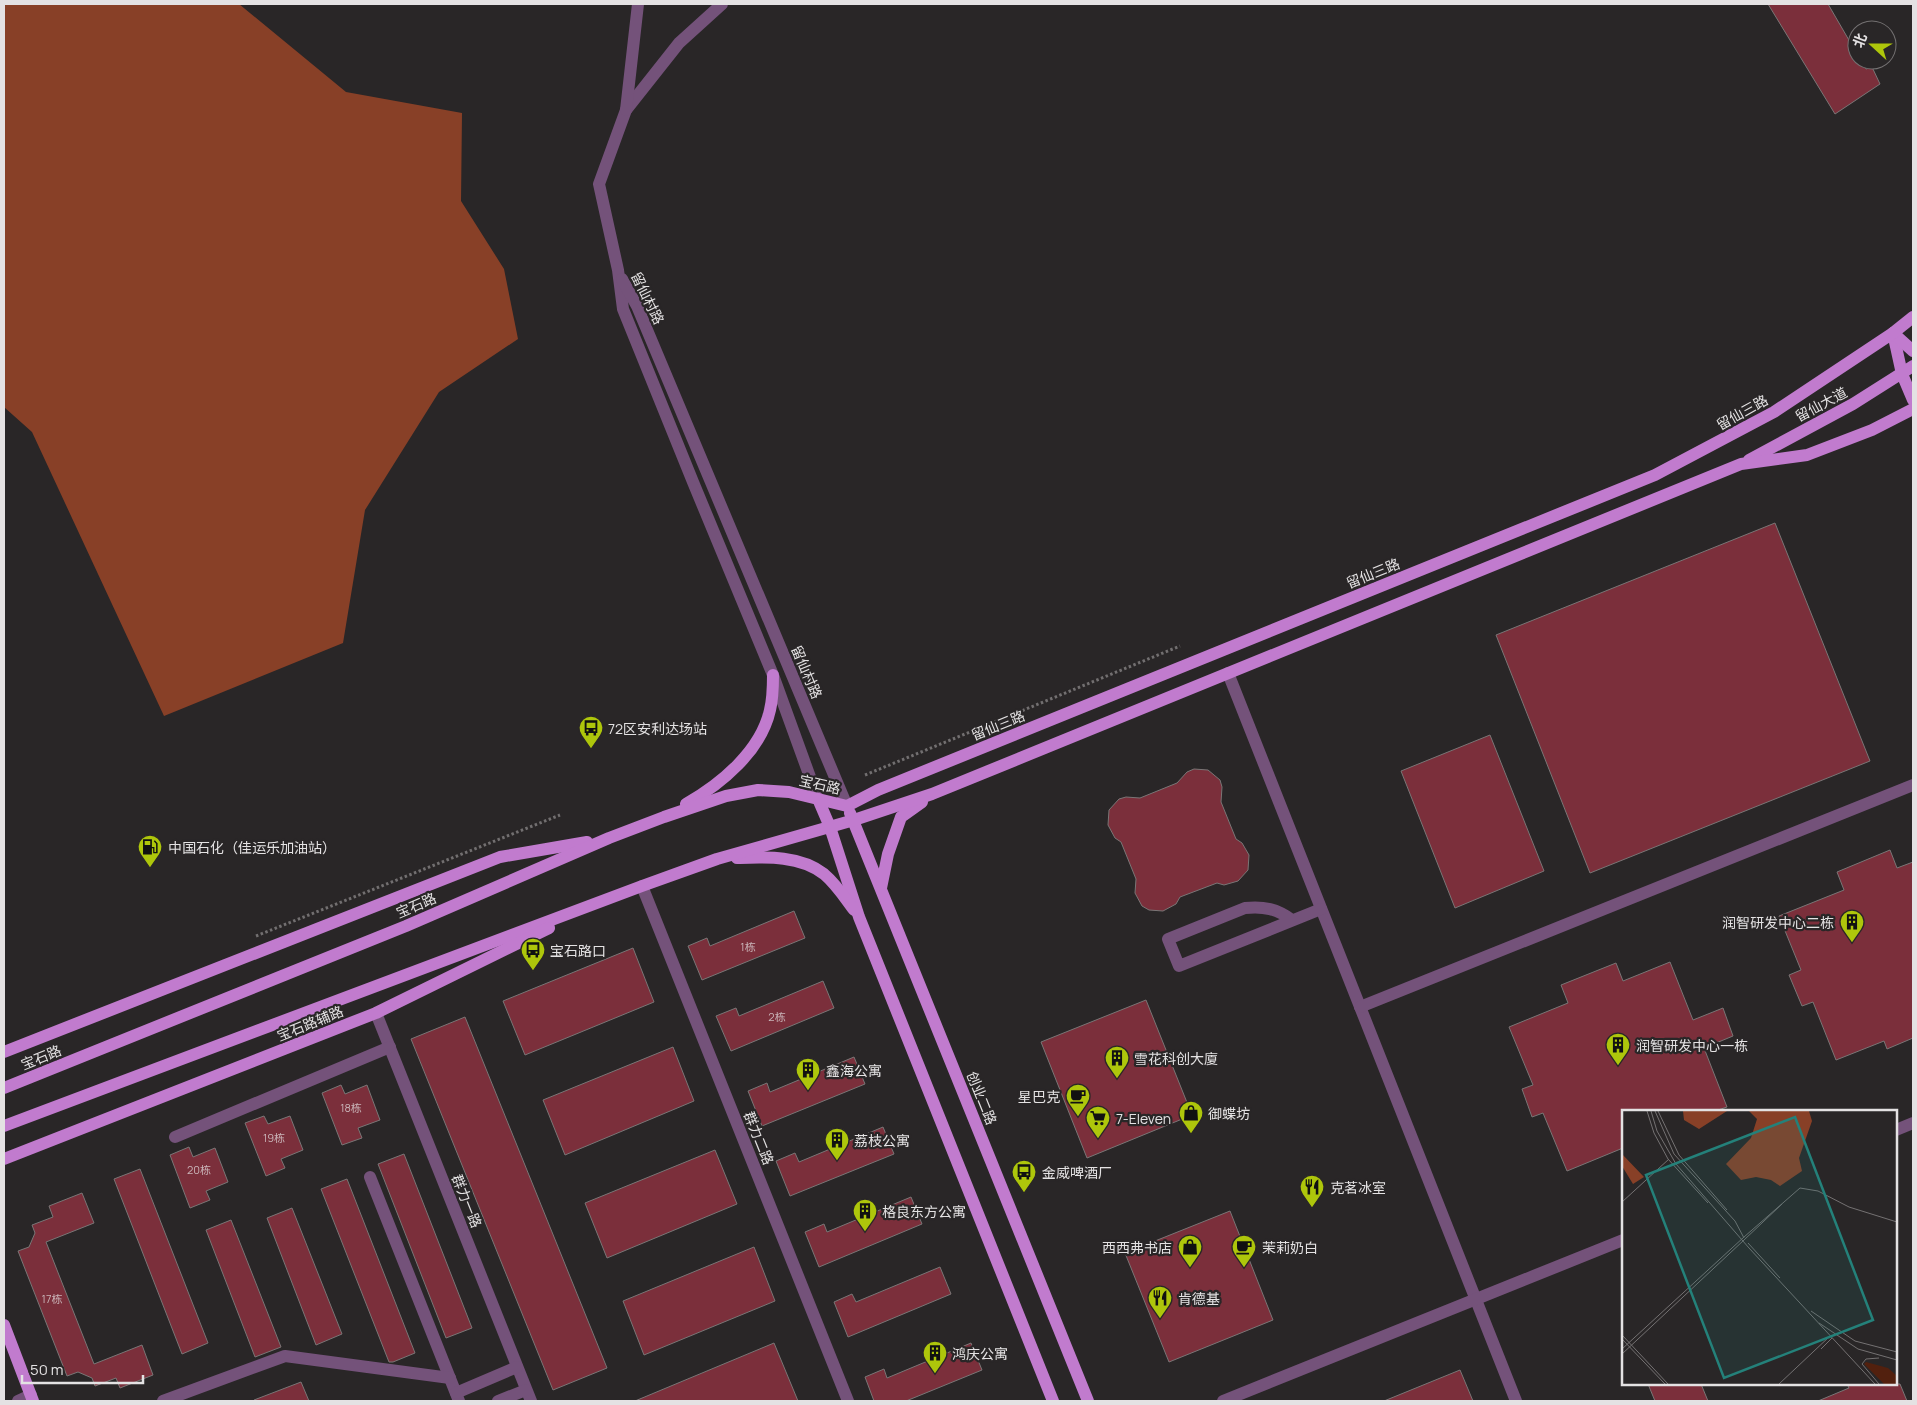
<svg xmlns="http://www.w3.org/2000/svg" width="1917" height="1405" viewBox="0 0 1917 1405" font-family="Manrope,'Noto Sans SC',sans-serif">
<rect width="100%" height="100%" fill="#292627"/>
<polygon fill="#884027" points="4,4 239,4 346,92 462,113 461,201 504,269 518,339 439,392 365,510 343,643 164,716 32,432 4,407"/>
<g fill="#7b2f3b" stroke="#7a7676">
<polygon points="1768,4 1828,4 1857,54 1857,60 1860,60 1866,69 1872,67 1880,84 1835,114"/>
<polygon points="1775,523 1870,761 1590,873 1496,635"/>
<polygon points="1490,735 1544,871 1455,908 1401,771"/>
<polygon points="1194,769 1208,770 1220,780 1222,787 1221,802 1236,839 1242,843 1249,855 1248,870 1238,881 1224,885 1217,883 1180,897 1176,904 1163,911 1149,910 1142,906 1135,893 1136,879 1121,842 1115,838 1108,825 1109,810 1119,799 1126,797 1140,798 1177,783 1187,772"/>
<polygon points="1890,850 1897,868 1913,862 1913,1038 1887,1049 1884,1041 1836,1060 1813,1002 1802,1006 1789,975 1801,970 1779,916 1844,890 1837,872"/>
<polygon points="794,911 805,938 702,980 688,946 707,938 710,946"/>
<polygon points="633,948 654,1002 525,1055 503,1001"/>
<polygon points="1670,962 1693,1020 1723,1008 1733,1036 1704,1048 1727,1107 1715,1111 1623,1111 1623,1148 1567,1171 1543,1113 1532,1117 1522,1089 1533,1085 1509,1027 1568,1003 1561,985 1616,963 1623,981"/>
<polygon points="823,981 834,1008 731,1051 716,1016 736,1008 739,1016"/>
<polygon points="1146,1000 1192,1115 1087,1158 1041,1042"/>
<polygon points="465,1017 607,1368 553,1390 411,1039"/>
<polygon points="673,1047 694,1101 565,1155 543,1100"/>
<polygon points="854,1057 865,1084 762,1126 748,1091 767,1083 770,1092"/>
<polygon points="341,1085 345,1094 367,1085 380,1120 358,1128 362,1138 342,1145 322,1093"/>
<polygon points="264,1116 268,1124 290,1116 303,1150 281,1159 285,1168 266,1176 245,1123"/>
<polygon points="883,1127 894,1154 790,1196 776,1161 795,1153 799,1162"/>
<polygon points="189,1147 193,1157 215,1148 228,1182 206,1191 210,1200 190,1208 170,1155"/>
<polygon points="715,1150 737,1204 607,1258 585,1203"/>
<polygon points="404,1154 472,1328 446,1338 378,1164"/>
<polygon points="140,1169 208,1343 182,1354 114,1179"/>
<polygon points="347,1179 415,1353 393,1362 389,1362 321,1189"/>
<polygon points="82,1193 94,1223 46,1242 94,1364 142,1345 153,1375 120,1388 116,1378 95,1386 92,1378 78,1372 67,1376 18,1251 29,1247 35,1233 32,1225 53,1217 49,1206"/>
<polygon points="911,1197 922,1224 819,1267 805,1232 824,1224 827,1232"/>
<polygon points="292,1208 342,1334 316,1345 267,1218"/>
<polygon points="1230,1211 1273,1320 1169,1362 1125,1253"/>
<polygon points="231,1220 281,1347 255,1357 206,1230"/>
<polygon points="754,1247 775,1301 644,1355 623,1301"/>
<polygon points="940,1267 951,1294 848,1337 834,1302 852,1294 856,1302"/>
<polygon points="774,1343 798,1401 635,1401"/>
<polygon points="971,1343 982,1370 906,1401 874,1401 865,1377 884,1369 887,1378"/>
<polygon points="1460,1370 1473,1401 1384,1401"/>
<polygon points="301,1382 309,1401 254,1401 254,1400"/>
<polygon points="1648,1384 1701,1384 1708,1401 1655,1401"/>
<polygon points="1847,1384 1900,1384 1907,1401 1818,1401 1849,1388"/>
</g>
<g fill="none" stroke-linecap="round" stroke-linejoin="round">
<g stroke="#726f70" stroke-width="3" stroke-dasharray="2.5 2.5" stroke-linecap="butt">
<polyline points="865,775 1180,646"/>
<polyline points="256,936 560,815"/>
</g>
<g stroke="#74527a" stroke-width="12">
<polyline points="722,4 679,43 626,110 599,184 618,270 623,309 693,482 773,675 818,799"/>
<polyline points="626,110 638,4"/>
<polyline points="622,279 637,306 847,806"/>
<polyline points="1228,673 1516,1401"/>
<polyline points="642,886 848,1401"/>
<path d="M1292 920C1277 909 1264 906 1245 908L1168 939 1179 966 1321 909"/>
<polyline points="1360,1007 1913,785"/>
<polyline points="376,1013 531,1401"/>
<polyline points="1896,1130 1913,1123"/>
<polyline points="175,1137 390,1047"/>
<polyline points="370,1177 459,1401"/>
<polyline points="456,1393 517,1367"/>
<polyline points="18,1401 31,1395"/>
<polyline points="163,1401 285,1356 450,1378"/>
<polyline points="498,1401 526,1390"/>
<polyline points="1223,1401 1623,1240"/>
</g>
<g stroke="#c17bce" stroke-width="12">
<polyline points="1893,333 1902,374 1913,400"/>
<polyline points="1893,333 1913,351"/>
<polyline points="1749,460 1853,404 1913,366"/>
<polyline points="818,799 830,827 859,917 1053,1401"/>
<path d="M686 804C721 784 761 751 770 710 773 698 773 687 773 675"/>
<polyline points="847,806 878,790 1655,475 1774,412 1893,333 1913,317"/>
<polyline points="850,813 1088,1401"/>
<path d="M737 858C765 857 800 855 824 874 836 884 845 898 854 910"/>
<polyline points="881,888 888,854 901,817 922,802"/>
<polyline points="4,1052 500,857 587,842"/>
<polyline points="4,1088 406,926 609,838 664,817 726,796 758,790 789,792 847,806"/>
<polyline points="4,1126 642,886 717,859 854,820 932,794 1741,464 1807,455 1872,430 1913,409"/>
<polyline points="4,1159 376,1013 549,928"/>
<polyline points="4,1325 33,1401"/>
</g>
</g>
<defs>
<symbol id="bus-pin" viewBox="-11 -11 22 30"><path d="M0 17L-7.5 6A9.5 9.5 0 1 1 7.5 6Z" fill="#aec60b" stroke="#292627"/><path d="M-5-6H5V4H4V6H2V4H-2V6H-4V4H-5ZM-3.5-4V0h7V-4ZM-3.5 1.2v1.5H-2V1.2ZM2 1.2v1.5H3.5V1.2Z" fill="#111"/></symbol>
<symbol id="fuel-pin" viewBox="-11 -11 22 30"><path d="M0 17L-7.5 6A9.5 9.5 0 1 1 7.5 6Z" fill="#aec60b" stroke="#292627"/><path d="M-5.5-6h7V0h2V4h1.3V-2.5L3-4.5l.8-.8L6-3V5H2.5V1h-1V6h-7ZM-4.2-4.7v3.2H.2V-4.7Z" fill="#111"/></symbol>
<symbol id="building-pin" viewBox="-11 -11 22 30"><path d="M0 17L-7.5 6A9.5 9.5 0 1 1 7.5 6Z" fill="#aec60b" stroke="#292627"/><path d="M-4-6H4V6H1V3H-1V6H-4ZM-2.5-4.3h1.7v1.8h-1.7ZM.8-4.3h1.7v1.8H.8ZM-2.5-1h1.7V.8h-1.7ZM.8-1h1.7V.8H.8Z" fill="#111"/></symbol>
<symbol id="cafe-pin" viewBox="-11 -11 22 30"><path d="M0 17L-7.5 6A9.5 9.5 0 1 1 7.5 6Z" fill="#aec60b" stroke="#292627"/><path d="M-5.5-4.5H6V0H3Q3 3.5 0 3.5H-2.5Q-5.5 3.5-5.5 0ZM3-3.2v2h1.7v-2ZM-6 4.5H4V6H-6Z" fill="#111"/></symbol>
<symbol id="shop-pin" viewBox="-11 -11 22 30"><path d="M0 17L-7.5 6A9.5 9.5 0 1 1 7.5 6Z" fill="#aec60b" stroke="#292627"/><path d="M-5-2.5h2.3a2.7 3.5 0 0 1 5.4 0H5L5.5 6h-11ZM-1.5-2.5h3a1.5 2.3 0 0 0-3 0Z" fill="#111"/></symbol>
<symbol id="supermarket-pin" viewBox="-11 -11 22 30"><path d="M0 17L-7.5 6A9.5 9.5 0 1 1 7.5 6Z" fill="#aec60b" stroke="#292627"/><path d="M-6-5.5h2.5l.6 2H6L4.5 2H-2.5L-4.4-4H-6ZM-1.5 3.2a1.3 1.3 0 1 0 .1 0ZM3 3.2a1.3 1.3 0 1 0 .1 0Z" fill="#111"/></symbol>
<symbol id="restaurant-pin" viewBox="-11 -11 22 30"><path d="M0 17L-7.5 6A9.5 9.5 0 1 1 7.5 6Z" fill="#aec60b" stroke="#292627"/><path d="M-5-6h1v4h1v-4h1v4h1v-4h1v5L-1.5 .5V6h-2V.5L-5-1ZM5-6V6H3V1.5H1.5Q1.5-4 5-6Z" fill="#111"/></symbol>
</defs>
<g fill-rule="evenodd">
<use href="#bus-pin" x="577" y="714" width="28" height="38"/>
<use href="#fuel-pin" x="136" y="833" width="28" height="38"/>
<use href="#building-pin" x="1838" y="908" width="28" height="38"/>
<use href="#bus-pin" x="519" y="936" width="28" height="38"/>
<use href="#building-pin" x="1604" y="1031" width="28" height="38"/>
<use href="#building-pin" x="1103" y="1044" width="28" height="38"/>
<use href="#building-pin" x="794" y="1056" width="28" height="38"/>
<use href="#cafe-pin" x="1064" y="1082" width="28" height="38"/>
<use href="#shop-pin" x="1177" y="1099" width="28" height="38"/>
<use href="#supermarket-pin" x="1084" y="1104" width="28" height="38"/>
<use href="#building-pin" x="823" y="1126" width="28" height="38"/>
<use href="#bus-pin" x="1010" y="1158" width="28" height="38"/>
<use href="#restaurant-pin" x="1298" y="1173" width="28" height="38"/>
<use href="#building-pin" x="851" y="1197" width="28" height="38"/>
<use href="#shop-pin" x="1176" y="1233" width="28" height="38"/>
<use href="#cafe-pin" x="1230" y="1233" width="28" height="38"/>
<use href="#restaurant-pin" x="1146" y="1284" width="28" height="38"/>
<use href="#building-pin" x="921" y="1339" width="28" height="38"/>
</g>
<g text-anchor="middle" dominant-baseline="central" stroke-width="4.5" stroke-linejoin="round" paint-order="stroke">
<g font-size="11" fill="#cab5b9">
<text x="748" y="946">1栋</text>
<text x="777" y="1016">2栋</text>
<text x="351" y="1107">18栋</text>
<text x="274" y="1137">19栋</text>
<text x="199" y="1169">20栋</text>
<text x="52" y="1298">17栋</text>
</g>
<g font-size="14" fill="#e4e2e3" stroke="#292627">
<text transform="translate(648 298) rotate(64)">留仙村路</text>
<text transform="translate(1821 404) rotate(-28)">留仙大道</text>
<text transform="translate(1742 412) rotate(-29)">留仙三路</text>
<text transform="translate(1373 573) rotate(-22)">留仙三路</text>
<text transform="translate(807 672) rotate(67)">留仙村路</text>
<text transform="translate(998 725) rotate(-22)">留仙三路</text>
<text transform="translate(820 784) rotate(13)">宝石路</text>
<text transform="translate(416 905) rotate(-23)">宝石路</text>
<text transform="translate(310 1023) rotate(-22)">宝石路辅路</text>
<text transform="translate(41 1057) rotate(-22)">宝石路</text>
<text transform="translate(982 1098) rotate(68)">创业二路</text>
<text transform="translate(759 1138) rotate(68)">群力二路</text>
<text transform="translate(467 1201) rotate(68)">群力一路</text>
</g>
<g font-size="14" fill="#e4e2e3" stroke="#292627" text-anchor="start">
<text x="608" y="728">72区安利达场站</text>
<text x="168" y="847">中国石化（佳运乐加油站）</text>
<text x="1834" y="922" text-anchor="end">润智研发中心二栋</text>
<text x="550" y="950">宝石路口</text>
<text x="1636" y="1045">润智研发中心一栋</text>
<text x="1134" y="1058">雪花科创大廈</text>
<text x="826" y="1070">鑫海公寓</text>
<text x="1060" y="1096" text-anchor="end">星巴克</text>
<text x="1208" y="1113">御蝶坊</text>
<text x="1116" y="1118">7-Eleven</text>
<text x="854" y="1140">荔枝公寓</text>
<text x="1042" y="1172">金威啤酒厂</text>
<text x="1330" y="1187">克茗冰室</text>
<text x="882" y="1211">格良东方公寓</text>
<text x="1172" y="1247" text-anchor="end">西西弗书店</text>
<text x="1262" y="1247">茉莉奶白</text>
<text x="1178" y="1298">肯德基</text>
<text x="952" y="1353">鸿庆公寓</text>
</g>
</g>
<g transform="translate(1622 1110)">
<rect width="275" height="275" fill="#292627"/>
<path d="M244 252 266 258 275 266V274H262L242 254Z" fill="#52200e"/>
<path d="M61 1H105L77 19 62 10ZM127 1H187L190 11 177 48 180 61 158 76 149 70 134 67 119 70 104 54 129 28 135 9ZM0 44 22 67 11 74 0 56Z" fill="#884027"/>
<path fill="none" stroke="#747172" stroke-width="1" d="M25 1 32 23 46 49 86 93M29 1 35 21 54 54 127 138 253 274M33 1 52 44 113 111 122 128M36 1 57 45 105 100M0 92 47 49M122 127 178 78 196 81 227 97 275 112M122 130 160 94M126 133 158 168M189 201 233 231 275 242M197 213 236 239 275 250M0 225 46 274M0 229 43 274M0 239 122 127M199 239 210 228M0 244 122 130M157 274 208 226M257 274 240 254 244 249 257 248"/>
<path fill="#24817a" fill-opacity="0.15" stroke="#24817a" stroke-width="2.5" d="M173 7 251 210 102 268 24 65Z"/>
<rect width="275" height="275" fill="none" stroke="#e4e2e3" stroke-width="2.5"/>
</g>
<rect width="1917" height="1405" fill="none" stroke="#e4e2e3" stroke-width="10"/>
<g transform="translate(1872 45) rotate(291)"><circle r="24" fill="#292627" stroke="#747172"/>
<path d="M0-4L9 19L0 12L-9 19Z" fill="#aec60b"/>
<text y="-8" font-size="14" font-weight="bold" text-anchor="middle" fill="#e4e2e3">北</text>
</g>
<path d="M22 1375v8h121v-8" fill="none" stroke="#e4e2e3" stroke-width="2.5"/>
<text x="30" y="1375" font-size="15" fill="#e4e2e3" stroke="#292627" stroke-width="4" paint-order="stroke">50 m</text>
</svg>
